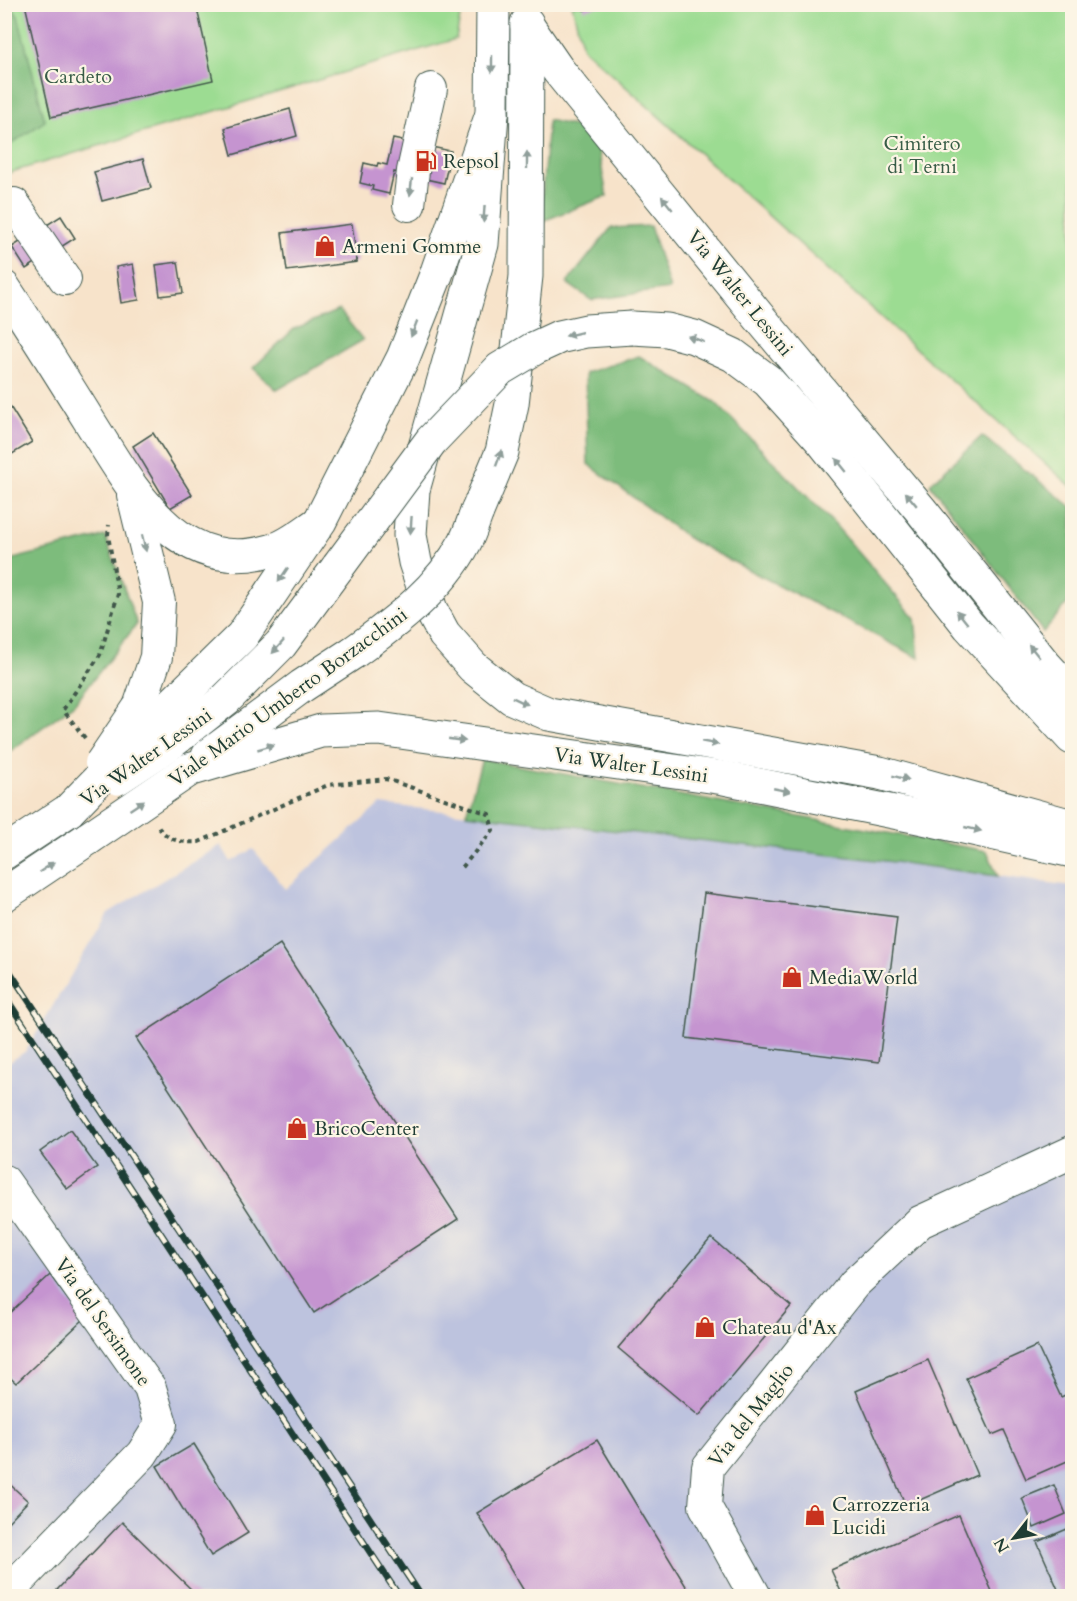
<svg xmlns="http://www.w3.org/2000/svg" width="1077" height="1601" viewBox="0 0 1077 1601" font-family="Cardo,serif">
<rect width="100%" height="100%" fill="#fcf5e5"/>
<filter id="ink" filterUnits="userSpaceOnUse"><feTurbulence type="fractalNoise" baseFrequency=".0167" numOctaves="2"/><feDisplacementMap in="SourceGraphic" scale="12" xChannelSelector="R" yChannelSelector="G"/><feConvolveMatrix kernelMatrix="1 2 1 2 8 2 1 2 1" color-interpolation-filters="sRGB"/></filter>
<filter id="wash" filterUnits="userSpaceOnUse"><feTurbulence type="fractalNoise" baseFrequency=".008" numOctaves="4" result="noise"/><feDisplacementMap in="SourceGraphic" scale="24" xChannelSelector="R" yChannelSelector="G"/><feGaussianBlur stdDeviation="1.35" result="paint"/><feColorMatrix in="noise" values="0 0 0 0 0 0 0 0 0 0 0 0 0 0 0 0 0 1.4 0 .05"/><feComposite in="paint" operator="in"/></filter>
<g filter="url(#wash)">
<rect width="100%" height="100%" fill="#f7e3ca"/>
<polygon fill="#bdc3de" points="380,804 903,863 1064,885 1072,889 1072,1596 5,1596 4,1066 26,1051 108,913 221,845 231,862 253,849 286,889"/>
<g fill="#9cdc92" stroke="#5e8c63" stroke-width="1.5">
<polygon points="5,5 464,5 461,12 456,39 5,174"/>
<polygon points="572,5 1072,5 1072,487 945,375 583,48"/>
</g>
<g fill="#7dbc7c" stroke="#4e7c58" stroke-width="1.5">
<polygon points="10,4 18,16 45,121 5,148 4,5"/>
<polygon points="548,120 595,131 607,196 540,222"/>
<polygon points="650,226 670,289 591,300 567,283 611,228"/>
<polygon points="339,310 363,340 277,390 253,368 294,329"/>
<polygon points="639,356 715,402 836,526 915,618 919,658 691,540 588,464 585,373"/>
<polygon points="982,436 1072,507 1072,598 1043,632 930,484"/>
<polygon points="105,536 137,624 74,704 5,755 5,561"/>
<polygon points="482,759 987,851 998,876 903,863 466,814"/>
</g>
<g id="blocks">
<g fill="#c594d0">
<polygon points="25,4 196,4 213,80 51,117"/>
<polygon points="583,4 603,4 603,5 584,10"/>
<polygon points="290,109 297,136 232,155 225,128"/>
<polygon points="393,139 451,151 444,183 394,172 389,194 372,190 373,186 360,183 364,163 377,166 378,163 387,165"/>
<polygon points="143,159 151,188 102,201 94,172"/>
<polygon points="61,216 75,238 26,269 12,247"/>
<polygon points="352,224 357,262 287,271 282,233"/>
<polygon points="178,262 183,293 160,296 156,265"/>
<polygon points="133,264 139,300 121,303 116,267"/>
<polygon points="4,397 32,442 4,459"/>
<polygon points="153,433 192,495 170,508 133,446"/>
<polygon points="704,893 897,917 879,1062 686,1038"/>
<polygon points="280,944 458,1219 314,1313 136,1038"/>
<polygon points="70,1130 97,1167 67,1189 40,1152"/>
<polygon points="711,1238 791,1306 699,1416 618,1348"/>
<polygon points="50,1275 83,1320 16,1383 4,1372 4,1318"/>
<polygon points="1037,1346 1061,1397 1072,1392 1072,1459 1026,1479 1004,1430 992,1435 966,1378"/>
<polygon points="928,1360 977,1475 906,1506 856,1391"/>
<polygon points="597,1440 634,1501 692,1596 527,1596 477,1513"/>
<polygon points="194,1444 248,1533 211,1556 157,1466"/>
<polygon points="4,1479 28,1501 4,1526"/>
<polygon points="1054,1485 1066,1514 1034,1528 1022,1498"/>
<polygon points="959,1515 994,1596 843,1596 831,1570"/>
<polygon points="122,1522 198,1596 64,1596 57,1590"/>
<polygon points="1067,1529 1072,1542 1072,1596 1061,1596 1037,1542"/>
</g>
</g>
</g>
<g filter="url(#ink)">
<use href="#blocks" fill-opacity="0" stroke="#3f564a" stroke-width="1.5"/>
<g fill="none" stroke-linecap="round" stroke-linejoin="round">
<defs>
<g id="minor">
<polyline points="14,204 65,279"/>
<polyline points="409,205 413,171 431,89"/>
<path d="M4 287C34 332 62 377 90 422 132 488 177 578 272 550 289 545 304 532 319 522"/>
<polyline points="133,495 159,602 156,657 139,707"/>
<polyline points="4,1181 150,1388 161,1424 142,1454 4,1596"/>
<polyline points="755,1596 705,1506 708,1467 854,1284 920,1222 1072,1152"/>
</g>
<g id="major">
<polyline points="527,25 558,70 759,317 920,509 1045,665 1072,694"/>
<polyline points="492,114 482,244 413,490 410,535 415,562 431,610 444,634 473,667 512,698 549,714 880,773 1072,826"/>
<polyline points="632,328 667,330 694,337 733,355 768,381 823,442 969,626 1072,738"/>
<polyline points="477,512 502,452 512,404 526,276 527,23"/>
<polyline points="152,724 242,636 320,521 403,358 436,275 492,114 493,4"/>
<polyline points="168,745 226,699 281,644 338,567"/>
<polyline points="208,756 302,686 354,652"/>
<polyline points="189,770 321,731 379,729 724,778 919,817 1072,851"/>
<polyline points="4,853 69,810"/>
<polyline points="4,895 89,838"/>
</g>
</defs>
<use href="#minor" stroke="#3f564a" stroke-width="34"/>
<use href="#major" stroke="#3f564a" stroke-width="35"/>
<g stroke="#3f564a" stroke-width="4" stroke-dasharray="4.5 4.5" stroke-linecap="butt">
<polyline points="201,4 203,12"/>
<polyline points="85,738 63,710 100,655 118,594 108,535 109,525"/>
<path d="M158 827C169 841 182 843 199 842L328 785 386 779 489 814 493 830 460 870"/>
</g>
<use href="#minor" stroke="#fff" stroke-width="32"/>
<use href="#major" stroke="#fff" stroke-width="33"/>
<defs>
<g id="rail">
<polyline points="4,963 421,1596"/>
<polyline points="4,995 399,1596"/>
</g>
</defs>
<use href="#rail" stroke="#1f3d34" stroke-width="7"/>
<use href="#rail" stroke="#fcf5e5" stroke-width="4.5" stroke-dasharray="14" stroke-linecap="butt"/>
<defs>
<polyline id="minor-bridge" points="101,763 139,707"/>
<g id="major-bridge">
<polyline points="338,567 431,441 500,369 535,348 559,337 586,331 632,328"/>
<path d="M354 652C396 622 440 589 465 542 470 533 473 522 477 512"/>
<polyline points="118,778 168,745"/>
<polyline points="69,810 152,724"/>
<polyline points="89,838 189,770"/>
</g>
</defs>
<use href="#minor-bridge" stroke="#3f564a" stroke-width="34" stroke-linecap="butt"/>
<use href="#major-bridge" stroke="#3f564a" stroke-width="35" stroke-linecap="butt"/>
<use href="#minor-bridge" stroke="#fff" stroke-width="32"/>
<use href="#major-bridge" stroke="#fff" stroke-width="33"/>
</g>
<defs><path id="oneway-solid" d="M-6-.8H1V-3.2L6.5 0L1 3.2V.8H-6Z" transform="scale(1.5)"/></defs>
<g fill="#8f9e9a">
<use href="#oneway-solid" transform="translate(492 64) rotate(90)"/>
<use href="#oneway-solid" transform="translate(527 160) rotate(-90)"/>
<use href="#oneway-solid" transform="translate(411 187) rotate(97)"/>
<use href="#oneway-solid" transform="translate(667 203) rotate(-129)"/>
<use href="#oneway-solid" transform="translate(484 214) rotate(94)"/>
<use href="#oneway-solid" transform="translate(414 329) rotate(111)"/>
<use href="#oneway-solid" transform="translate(574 334) rotate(167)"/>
<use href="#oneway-solid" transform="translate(696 339) rotate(-160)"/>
<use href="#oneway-solid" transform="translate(499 458) rotate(-70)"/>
<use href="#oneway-solid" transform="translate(841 465) rotate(-129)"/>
<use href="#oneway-solid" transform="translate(911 499) rotate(-130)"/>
<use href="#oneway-solid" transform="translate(411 525) rotate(94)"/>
<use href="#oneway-solid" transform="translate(144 543) rotate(76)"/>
<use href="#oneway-solid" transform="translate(283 575) rotate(124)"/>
<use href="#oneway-solid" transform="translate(962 617) rotate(-129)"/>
<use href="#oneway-solid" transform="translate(278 647) rotate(132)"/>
<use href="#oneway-solid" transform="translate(1034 651) rotate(-129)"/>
<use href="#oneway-solid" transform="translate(520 701) rotate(25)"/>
<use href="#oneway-solid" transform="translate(457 740) rotate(8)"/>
<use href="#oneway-solid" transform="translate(710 743) rotate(10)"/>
<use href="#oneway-solid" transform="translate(266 747) rotate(-16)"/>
<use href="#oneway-solid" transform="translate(901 778) rotate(15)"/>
<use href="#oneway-solid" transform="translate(782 790) rotate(11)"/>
<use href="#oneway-solid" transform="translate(137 805) rotate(-34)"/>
<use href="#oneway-solid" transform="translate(973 829) rotate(13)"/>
<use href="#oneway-solid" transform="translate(47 867) rotate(-34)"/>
</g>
</g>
<defs>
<symbol id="fuel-bare" viewBox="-9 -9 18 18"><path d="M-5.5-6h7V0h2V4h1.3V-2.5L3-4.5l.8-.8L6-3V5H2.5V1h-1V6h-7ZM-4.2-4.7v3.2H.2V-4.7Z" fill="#c8321e" stroke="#fcf5e5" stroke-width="2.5" paint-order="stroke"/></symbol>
<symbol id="shop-bare" viewBox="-9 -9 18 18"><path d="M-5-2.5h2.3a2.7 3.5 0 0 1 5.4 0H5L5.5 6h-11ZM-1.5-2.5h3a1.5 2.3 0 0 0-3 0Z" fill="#c8321e" stroke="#fcf5e5" stroke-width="2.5" paint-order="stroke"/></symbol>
</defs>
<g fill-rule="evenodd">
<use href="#fuel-bare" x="411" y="146" width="30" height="30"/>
<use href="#shop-bare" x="310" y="231" width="30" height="30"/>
<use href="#shop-bare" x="777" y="962" width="30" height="30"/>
<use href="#shop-bare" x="282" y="1113" width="30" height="30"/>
<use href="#shop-bare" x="690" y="1312" width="30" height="30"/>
<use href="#shop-bare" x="800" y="1500" width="30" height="30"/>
</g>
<g text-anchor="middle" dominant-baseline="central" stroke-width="4.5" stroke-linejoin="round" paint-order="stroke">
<g font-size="20" fill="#385d47" stroke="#fcf5e5">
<text x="78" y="76">Cardeto</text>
<text x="922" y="143">Cimitero<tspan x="922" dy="23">di Terni</tspan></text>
</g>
<g font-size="20" fill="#1f3d34" stroke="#fcf5e5" text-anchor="start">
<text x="443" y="161">Repsol</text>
<text x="342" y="246">Armeni Gomme</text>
<text x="809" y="977">MediaWorld</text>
<text x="314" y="1128">BricoCenter</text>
<text x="722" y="1327">Chateau d'Ax</text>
<text x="832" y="1504">Carrozzeria<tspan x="832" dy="23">Lucidi</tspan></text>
</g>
<g font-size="20" fill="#1f3d34" stroke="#fcf5e5">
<text transform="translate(740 293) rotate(51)">Via Walter Lessini</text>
<text transform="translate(288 697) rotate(-36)">Viale Mario Umberto Borzacchini</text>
<text transform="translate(146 757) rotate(-35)">Via Walter Lessini</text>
<text transform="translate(631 765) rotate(8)">Via Walter Lessini</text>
<text transform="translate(103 1322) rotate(55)">Via del Sersimone</text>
<text transform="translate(751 1415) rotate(-52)">Via del Maglio</text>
</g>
</g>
<rect width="1077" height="1601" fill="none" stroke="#fcf5e5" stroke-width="24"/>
<g transform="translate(1014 1538) rotate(239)" stroke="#fcf5e5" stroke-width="4.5" paint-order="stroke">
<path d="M0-4.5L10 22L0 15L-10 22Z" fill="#1f3d34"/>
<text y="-9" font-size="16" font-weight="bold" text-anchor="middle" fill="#1f3d34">N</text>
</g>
</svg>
